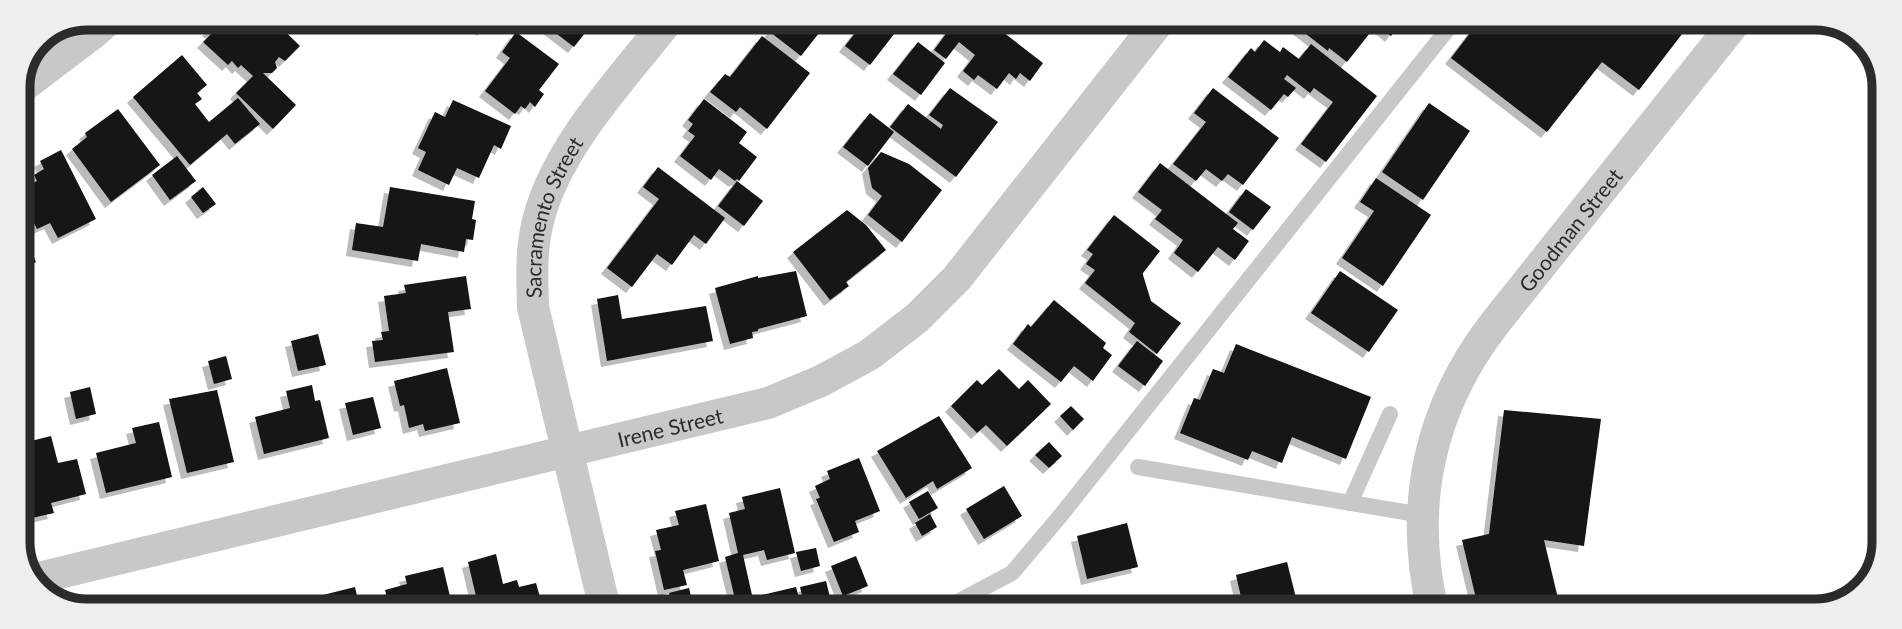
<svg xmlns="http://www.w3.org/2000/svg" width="1902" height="629" viewBox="0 0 1902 629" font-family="Lato,sans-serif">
<defs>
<filter id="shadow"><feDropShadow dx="-6" dy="6" stdDeviation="0" flood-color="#0004"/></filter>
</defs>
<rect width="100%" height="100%" fill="#fff"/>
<g fill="#121212" filter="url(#shadow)">
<polygon points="211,18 271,18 300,46 285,61 279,57 275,62 277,68 272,73 263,73 296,105 273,129 236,93 253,76 241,65 238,68 232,61 228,65 203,42 212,33 208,30 214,24 210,19"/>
<polygon points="468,18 491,18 483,30"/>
<polygon points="536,18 546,18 596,19 574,47"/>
<polygon points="773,19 830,19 801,56 770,32 777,22"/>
<polygon points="866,19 885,19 898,29 870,65 845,46"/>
<polygon points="957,19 986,19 1043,63 1030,81 1020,73 1016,79 1009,73 997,89 978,75 974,80 963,71 975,55 959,42 946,59 934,50"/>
<polygon points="1288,20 1403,20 1391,36 1377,24 1347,62 1329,48 1328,51"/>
<polygon points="1480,20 1610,21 1692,21 1639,90 1602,62 1547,132 1451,58"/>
<polygon points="516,32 559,64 539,90 544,94 535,107 530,102 525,109 521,106 515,114 485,91 510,58 502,52"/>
<polygon points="762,36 810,73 767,129 740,107 736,112 710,92 725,74 730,77"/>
<polygon points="1264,40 1280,52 1283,47 1299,59 1311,44 1377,96 1326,162 1301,144 1333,102 1314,88 1310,93 1287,75 1284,79 1296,88 1288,97 1284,94 1271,110 1228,77 1251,48 1255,52"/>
<polygon points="918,42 945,63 921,95 893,74"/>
<polygon points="182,55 207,85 197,93 202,99 195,104 209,122 238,98 260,124 235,144 227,134 190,165 133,97"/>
<polygon points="950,88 998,122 956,177 890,127 908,104 941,129 943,125 929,115"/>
<polygon points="1213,88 1279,138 1243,185 1228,174 1222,181 1206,169 1196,181 1173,164 1206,122 1194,113"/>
<polygon points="704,99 747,132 739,143 757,157 739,181 737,179 735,181 719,169 711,180 680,156 695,136 688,131 693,124 688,120"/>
<polygon points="453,100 511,126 501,149 494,145 479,178 457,168 449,185 418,170 426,152 418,148 435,112 445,117"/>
<polygon points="1429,103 1470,131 1423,200 1382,172"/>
<polygon points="118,109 160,165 111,202 72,149 87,137 85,133"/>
<polygon points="870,113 894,132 868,166 843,147"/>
<polygon points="61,150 96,219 58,238 50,223 37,229 18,191 37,181 34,175 44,169 40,161"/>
<polygon points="881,152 909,164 942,190 902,242 868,215 882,196 872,188 868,168"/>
<polygon points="177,156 196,181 170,200 152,175"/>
<polygon points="1160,163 1238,223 1233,229 1249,241 1235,260 1218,247 1198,272 1174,253 1183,240 1155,219 1162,210 1138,192"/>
<polygon points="658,167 725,218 706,244 694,235 672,265 657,254 632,287 607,268 659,199 643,187"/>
<polygon points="1376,178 1431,215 1383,286 1342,258 1374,211 1360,202"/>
<polygon points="737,181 763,201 744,226 718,206"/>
<polygon points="203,187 216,204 203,213 191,197"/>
<polygon points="390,187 475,201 472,219 476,220 473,240 466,239 464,252 421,244 418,261 352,250 356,223 383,227"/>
<polygon points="1246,189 1271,207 1253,230 1229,212"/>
<polygon points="847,210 866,225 886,250 846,282 849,286 830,300 793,252"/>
<polygon points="1114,215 1160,251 1143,273 1143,275 1151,301 1181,323 1157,354 1129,332 1135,323 1085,283 1095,270 1086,264 1093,254 1087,250"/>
<polygon points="24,235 36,262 18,270 18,238"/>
<polygon points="796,271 807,316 758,329 758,331 752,332 753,338 730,344 715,288 758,276 758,278"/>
<polygon points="1340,271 1398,310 1369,352 1311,313"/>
<polygon points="466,276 471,309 448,312 454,352 375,362 372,341 383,340 381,332 389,331 384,296 406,293 404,285"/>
<polygon points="618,295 622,319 706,306 713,341 607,361 597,299"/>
<polygon points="1054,300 1106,343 1103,348 1112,355 1093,381 1074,366 1061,382 1013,344 1028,324 1031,327"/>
<polygon points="318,334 326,365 298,371 291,341"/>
<polygon points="1137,341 1163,361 1145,386 1118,366"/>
<polygon points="1236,344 1371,397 1346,459 1292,437 1282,463 1252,451 1248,460 1180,433 1194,398 1200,400 1213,369 1224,373"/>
<polygon points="226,356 232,379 214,384 208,361"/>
<polygon points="447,368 460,423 425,431 423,424 409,428 404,405 400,406 394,381"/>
<polygon points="999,369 1019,389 1028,380 1051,404 1007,446 986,425 977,433 951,406 977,380 982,385"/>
<polygon points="312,385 315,401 320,400 329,438 264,454 255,417 290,408 286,391"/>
<polygon points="90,387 96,414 76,419 70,392"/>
<polygon points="217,390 234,462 187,473 169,399"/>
<polygon points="373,397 381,428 353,435 345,403"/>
<polygon points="1071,406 1084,419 1073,430 1060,416"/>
<polygon points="1504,410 1601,419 1584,546 1544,540 1561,611 1479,611 1462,540 1489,534"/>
<polygon points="939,416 972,468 937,489 933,481 906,498 877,451"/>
<polygon points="159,422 172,477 106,493 96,453 136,443 132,428"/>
<polygon points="28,431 31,441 51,436 58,463 77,459 86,494 51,503 54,513 23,520 18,498 18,433"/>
<polygon points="1049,442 1062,456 1049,468 1035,455"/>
<polygon points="859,458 880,511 855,521 859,532 834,542 816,499 820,498 815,486 830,479 827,471"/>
<polygon points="1004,486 1022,516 984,539 966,509"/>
<polygon points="780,488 795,553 767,560 764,550 743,555 752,595 735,599 725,557 738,553 729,513 745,509 742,497"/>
<polygon points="928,491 938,508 919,519 909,502"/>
<polygon points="706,504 719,561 683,570 687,585 664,590 655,551 661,550 656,530 679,525 675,511"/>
<polygon points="930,514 937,527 922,536 915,523"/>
<polygon points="1127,523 1138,567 1087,579 1077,536"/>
<polygon points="816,548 820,566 801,571 796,552"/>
<polygon points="496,554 503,584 517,580 519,587 536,583 541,601 547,600 550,609 479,609 468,562"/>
<polygon points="856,556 868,586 843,596 831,566"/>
<polygon points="1287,562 1299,610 1244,610 1236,575"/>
<polygon points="443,567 453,609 390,609 385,590 407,584 405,576"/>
<polygon points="826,581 833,610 805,609 800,587"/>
<polygon points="355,587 360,609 308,608 317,605 315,597"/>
<polygon points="796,587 802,609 738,609 736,601"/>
<polygon points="689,588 694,609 673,609 669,593"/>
</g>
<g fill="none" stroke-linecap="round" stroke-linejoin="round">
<g stroke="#c8c8c8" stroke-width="16">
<polyline points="1138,467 1422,515"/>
<polyline points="1350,503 1390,414"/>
<polyline points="936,610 948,607 1012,573 1061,515 1455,20"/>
</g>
<g stroke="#c8c8c8" stroke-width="32">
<polyline points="18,90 92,34 110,18"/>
<path id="s1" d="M30 580 768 403 821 381 869 355 917 318 957 278 1160 20"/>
<path id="s2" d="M605 609 533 307C532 278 531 249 538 221 556 147 623 78 669 19"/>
<path id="s3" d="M1433 611C1408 506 1429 408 1495 323L1736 21"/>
</g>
</g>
<g text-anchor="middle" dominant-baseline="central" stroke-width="7" stroke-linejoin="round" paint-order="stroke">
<g font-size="21" fill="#2b2b2b" stroke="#fff">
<text stroke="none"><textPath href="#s2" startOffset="404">Sacramento Street</textPath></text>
<text stroke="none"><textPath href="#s3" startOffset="425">Goodman Street</textPath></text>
<text stroke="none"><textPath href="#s1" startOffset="658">Irene Street</textPath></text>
</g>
</g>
<path d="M0 0H1902V629H0ZM87 30H1815A57 57 0 0 1 1872 87V542A57 57 0 0 1 1815 599H87A57 57 0 0 1 30 542V87A57 57 0 0 1 87 30Z" fill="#eee" fill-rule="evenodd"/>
<path fill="none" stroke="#2b2b2b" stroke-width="9" d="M87 30H1815A57 57 0 0 1 1872 87V542A57 57 0 0 1 1815 599H87A57 57 0 0 1 30 542V87A57 57 0 0 1 87 30Z"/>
</svg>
